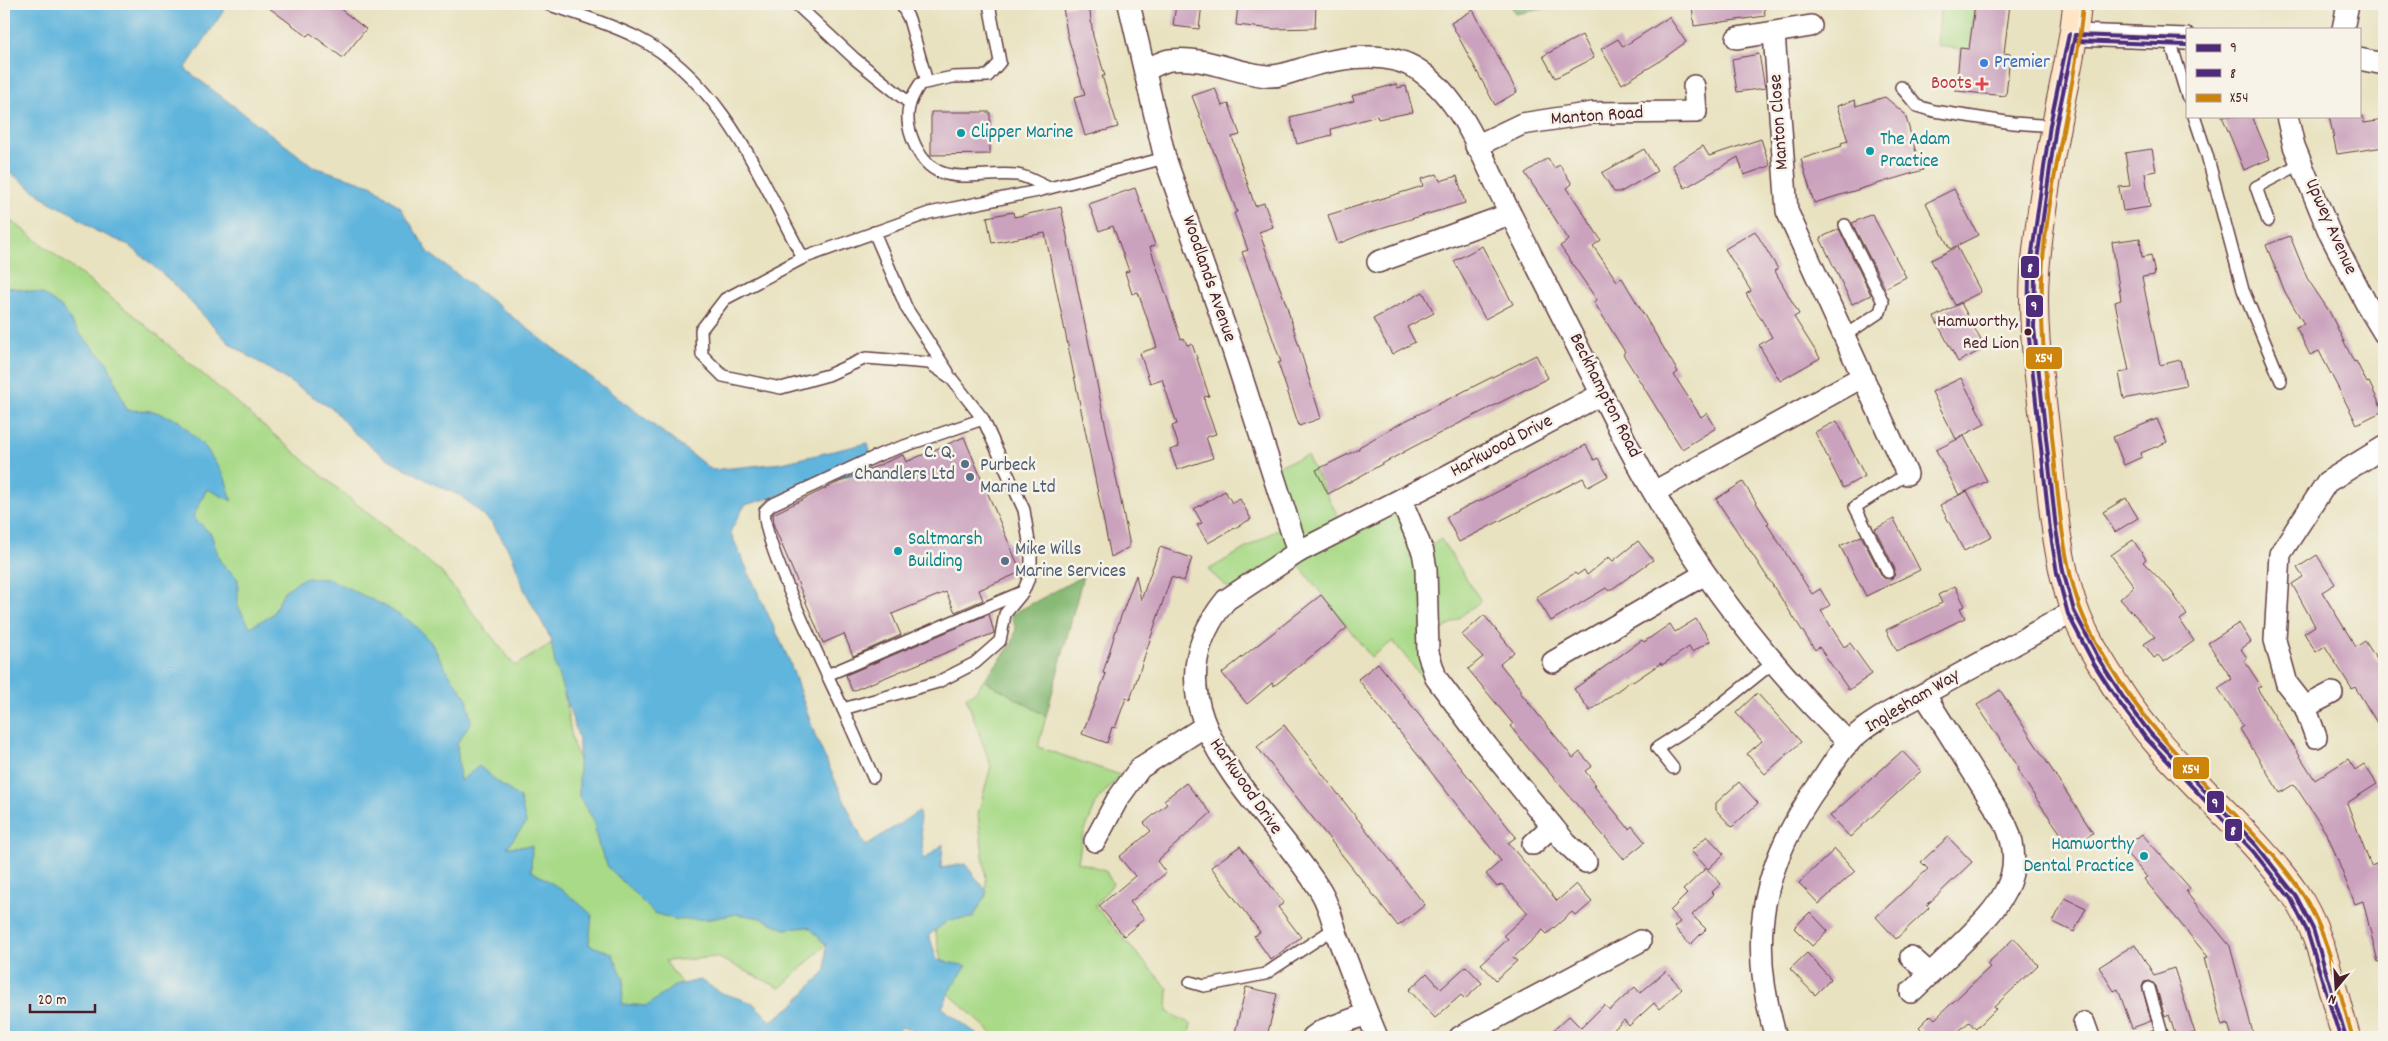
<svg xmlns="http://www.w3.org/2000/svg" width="2388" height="1041" viewBox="0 0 2388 1041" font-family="Dekko,sans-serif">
<rect width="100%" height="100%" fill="#f7f3e8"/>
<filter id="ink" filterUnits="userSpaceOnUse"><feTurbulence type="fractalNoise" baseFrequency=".02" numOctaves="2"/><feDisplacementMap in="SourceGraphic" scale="10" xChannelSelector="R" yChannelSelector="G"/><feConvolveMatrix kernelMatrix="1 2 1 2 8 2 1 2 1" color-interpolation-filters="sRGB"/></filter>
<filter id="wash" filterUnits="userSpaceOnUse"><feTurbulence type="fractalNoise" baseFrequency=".0096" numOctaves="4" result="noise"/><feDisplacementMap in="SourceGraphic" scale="20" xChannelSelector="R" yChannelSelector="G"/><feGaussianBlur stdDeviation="1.12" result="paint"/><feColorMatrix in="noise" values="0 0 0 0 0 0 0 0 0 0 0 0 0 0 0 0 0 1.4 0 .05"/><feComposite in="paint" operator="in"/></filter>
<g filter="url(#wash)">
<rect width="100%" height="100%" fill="#e8e2c0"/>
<g fill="#a9da88" stroke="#7a7c5a">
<polygon points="1941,4 1975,4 1972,24 2002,28 1999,53 1937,46"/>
<polygon points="4,217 17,225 133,315 338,489 441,572 515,666 555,641 573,744 623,871 804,903 832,939 780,988 717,957 665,961 697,1005 166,1037 4,746"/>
<polygon points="1307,456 1344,528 1401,500 1423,551 1441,539 1481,601 1428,641 1436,678 1424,680 1393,641 1371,657 1292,556 1235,594 1208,570 1289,523 1271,468"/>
<polygon points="984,680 1046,716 1038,747 1120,775 1097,801 1082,838 1078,862 1105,870 1113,884 1095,906 1168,989 1167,1012 1191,1024 1188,1037 996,1037 947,992 931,909 986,897 986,879 978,814 991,766 966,697 973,694"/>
</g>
<g fill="#86ba74" stroke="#686c50">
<polygon points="1511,4 1572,4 1515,14"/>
<polygon points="1083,576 1046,716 984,680 1012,644 1016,629 1011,615"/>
</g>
<path fill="#61b5dd" stroke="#566a84" d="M4 4H228L185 69 314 167 371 185 400 207 429 253 712 470 782 463 868 443 873 469 745 505 730 532 789 660 816 738 865 846 919 811 924 860 943 844 941 868 965 864 987 892 973 918 949 920 929 935 937 960 967 966 952 986 942 1008 981 1037H933L901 1027 897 1037H4V286L43 294 62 308 80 334 107 362 127 410 153 411 178 420 206 448 225 478 232 501 207 489 193 517 211 534 220 561 238 579V606L250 627 273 614 284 591 304 578 329 579 383 605 411 622 430 641 450 675 467 698 471 722 457 744 460 781 479 766 498 782 520 798 526 823 507 847 532 846 531 871C554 883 573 897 592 915L589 945 612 953 624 979 622 1004 647 1006 674 986 700 980 722 993 753 1003 771 1021 791 1007 826 970V945L809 927 785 929 761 918 737 914 710 919 677 920 654 913 608 867 598 844 593 819 579 797V739L555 665 551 639 524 589 512 555 492 523 461 496 434 484 385 457 353 432 334 410 230 344 173 283 129 245 96 231 73 214 50 202 4 168Z"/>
<g id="blocks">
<g fill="#caa2bd">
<polygon points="264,4 334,4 366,29 343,58 310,33 307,36"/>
<polygon points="1089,4 1093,36 1105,76 1102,76 1118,127 1085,136 1074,98 1085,95 1067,34 1063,7"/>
<polygon points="1176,4 1202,4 1199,29 1173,26"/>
<polygon points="1238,4 1316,5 1315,28 1274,29 1236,25"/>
<polygon points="1692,4 1764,4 1765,16 1694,26"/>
<polygon points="1975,4 2010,4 2004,53 2010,54 2006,96 1956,91 1960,48 1969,49"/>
<polygon points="1473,10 1517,92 1495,105 1451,23"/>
<polygon points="1669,17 1686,42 1657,63 1622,84 1601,49 1618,39 1623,47"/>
<polygon points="1582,35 1594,58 1555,78 1543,56"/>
<polygon points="1759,54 1765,88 1737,92 1732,59"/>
<polygon points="1396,84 1397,88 1406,86 1413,112 1378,119 1377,116 1331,129 1332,135 1297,144 1290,117 1354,101 1352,96"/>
<polygon points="1215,88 1222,106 1229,104 1240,135 1232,137 1255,206 1264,203 1273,227 1259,232 1286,304 1321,418 1299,426 1278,363 1281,362 1242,252 1248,250 1234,213 1237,212 1192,96"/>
<polygon points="1885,97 1905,114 1917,156 1919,157 1923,170 1814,203 1801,159 1842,146 1841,143 1848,141 1837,106 1855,100 1856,106"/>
<polygon points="931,112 990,112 990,154 931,155"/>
<polygon points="2222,116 2252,116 2270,159 2244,170"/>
<polygon points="2329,116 2363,116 2364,123 2384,120 2384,147 2337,154"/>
<polygon points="1761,139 1770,166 1744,175 1738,157 1685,188 1672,165 1703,146 1709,156"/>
<polygon points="1644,149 1657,171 1621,192 1614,192 1602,173"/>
<polygon points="2152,149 2156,171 2145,173 2150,207 2123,211 2119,187 2130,186 2125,153"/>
<polygon points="1548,158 1554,168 1560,165 1572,184 1567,188 1601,240 1593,246 1617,281 1622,278 1678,372 1674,375 1701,417 1707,413 1716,428 1682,449 1623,354 1625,352 1594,302 1597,300 1560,246 1569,240 1525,173"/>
<polygon points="1437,174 1440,181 1457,176 1465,203 1367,232 1338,244 1328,215 1423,186 1421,179"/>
<polygon points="1135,188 1155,245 1150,247 1181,339 1184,338 1187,345 1192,344 1198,361 1209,396 1204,397 1205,404 1216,434 1206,437 1213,458 1177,470 1170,450 1179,447 1172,426 1177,424 1162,379 1150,383 1140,353 1157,347 1138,292 1132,294 1125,272 1129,271 1113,226 1099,231 1089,204"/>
<polygon points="1954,189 1978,235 1950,249 1926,203"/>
<polygon points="1061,207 1129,541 1129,547 1111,557 1045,233 992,243 987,217 1013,212 1014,217"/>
<polygon points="1872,214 1906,277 1885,288 1852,223"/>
<polygon points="1839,229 1871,295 1852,304 1820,238"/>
<polygon points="1755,231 1778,269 1775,271 1799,314 1794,317 1820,358 1780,381 1759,345 1772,337 1746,294 1751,291 1725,249"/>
<polygon points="2290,236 2307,278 2329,311 2354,362 2356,361 2367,383 2369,382 2383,411 2357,424 2319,351 2310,355 2296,327 2304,324 2285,292 2266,245"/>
<polygon points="2140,238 2142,257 2151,255 2155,275 2142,277 2160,365 2180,360 2186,386 2124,399 2119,373 2129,371 2115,302 2121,300 2112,242"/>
<polygon points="1482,246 1513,304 1485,319 1454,261"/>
<polygon points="1957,247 1981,292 1955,305 1931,260"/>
<polygon points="1423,292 1434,313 1407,327 1415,342 1392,354 1373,319"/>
<polygon points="1961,303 1985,348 1958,362 1934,317"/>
<polygon points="1536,355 1548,378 1411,448 1328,494 1316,470 1359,449 1359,447 1403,422"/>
<polygon points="1961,378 1985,424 1956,439 1932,392"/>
<polygon points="2157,419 2167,442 2141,453 2142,457 2124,465 2113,437"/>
<polygon points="1837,421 1865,476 1843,488 1815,432"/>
<polygon points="1964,436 1987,481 1959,495 1936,450"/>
<polygon points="964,437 1021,572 979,590 983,600 955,612 946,592 892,614 901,635 853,656 844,634 823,643 774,526 773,514 837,483 903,455 906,462"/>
<polygon points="1586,445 1594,460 1598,458 1608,476 1588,487 1583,478 1459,542 1446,517 1477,501 1478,502"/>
<polygon points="1743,482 1769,523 1767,524 1812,594 1820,589 1830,605 1821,611 1844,647 1850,643 1872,674 1849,690 1819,647 1815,650 1716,499"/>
<polygon points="1225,491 1232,503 1240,499 1251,519 1208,543 1197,525 1202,523 1194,509"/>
<polygon points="1967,491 1992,537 1964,551 1940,505"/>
<polygon points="2126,498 2138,518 2115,532 2103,512"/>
<polygon points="1894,519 1920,570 1866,596 1840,546 1861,536 1882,576 1884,578 1891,579 1894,576 1895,569 1875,529"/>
<polygon points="2133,540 2146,559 2143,562 2171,591 2187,615 2180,620 2194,641 2164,662 2158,655 2154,658 2144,644 2155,637 2120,599 2134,586 2111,555"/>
<polygon points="1638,541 1653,560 1609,591 1606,588 1551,621 1536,597 1575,573 1577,575 1584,570 1587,575 1609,557 1613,561"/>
<polygon points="1160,547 1192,558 1184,581 1171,577 1130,700 1126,698 1115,728 1112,727 1107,743 1082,734 1106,674 1103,673 1116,630 1136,575 1141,600"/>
<polygon points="2317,555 2335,584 2322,592 2356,647 2365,641 2384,671 2384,734 2355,687 2352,689 2325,646 2316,652 2304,633 2315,626 2292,584 2303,577 2297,568"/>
<polygon points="1955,586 1965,606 1960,608 1965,618 1897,651 1886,630 1942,603 1938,595"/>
<polygon points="1321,595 1347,628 1274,686 1272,683 1247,704 1222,673"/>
<polygon points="989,614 994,633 852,691 846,675"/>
<polygon points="1484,615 1514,652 1500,664 1522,691 1520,692 1573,758 1580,752 1592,766 1585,771 1596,785 1594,786 1629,829 1632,826 1645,842 1624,859 1533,754 1510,726 1513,724 1468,669 1483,657 1462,635"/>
<polygon points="1696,619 1710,641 1692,652 1689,647 1662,665 1661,663 1633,682 1632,680 1590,711 1574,689 1642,640 1644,642 1670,624 1675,632"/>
<polygon points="2239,623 2251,642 2241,649 2247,658 2244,660 2261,686 2257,688 2315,780 2348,759 2355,770 2364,764 2377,784 2347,803 2371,866 2384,861 2384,961 2378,962 2363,901 2355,904 2328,836 2294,784 2280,793 2240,729 2243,726 2218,688 2232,679 2208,643"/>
<polygon points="1378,663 1516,837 1508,843 1557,901 1576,884 1592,902 1576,916 1572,912 1547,934 1543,930 1513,958 1517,961 1496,980 1481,964 1508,939 1504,935 1528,913 1502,884 1497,887 1486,874 1501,861 1358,679"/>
<polygon points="2000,690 2093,833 2071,848 2037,800 2017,769 2019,768 1977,705"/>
<polygon points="1757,693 1801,742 1765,774 1747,754 1762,741 1736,713"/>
<polygon points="1284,725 1425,905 1398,926 1257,747"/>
<polygon points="1902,751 1921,771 1850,837 1830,816"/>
<polygon points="1739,782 1758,803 1732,827 1716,810 1716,803"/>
<polygon points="1186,783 1211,813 1157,861 1166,873 1130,902 1144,919 1124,936 1099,906 1135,876 1119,857 1151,831 1144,823 1167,804 1164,800"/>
<polygon points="2142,834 2190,888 2186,892 2230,946 2254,1037 2232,1037 2228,1024 2222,1026 2204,958 2208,957 2144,879 2147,877 2123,849"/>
<polygon points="1707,836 1724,854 1708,869 1691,851"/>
<polygon points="1948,837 1972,862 1927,905 1929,908 1896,939 1876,917 1928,869 1921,862"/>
<polygon points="1240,846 1284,903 1278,907 1301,937 1271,960 1254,936 1260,932 1211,867"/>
<polygon points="1835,849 1855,871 1819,904 1799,883"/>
<polygon points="1706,868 1721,884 1712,892 1714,894 1692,915 1706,929 1690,945 1674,927 1680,922 1670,911 1687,894 1683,890"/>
<polygon points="2065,898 2086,908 2074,932 2053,922"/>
<polygon points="1810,912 1828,931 1812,946 1794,928"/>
<polygon points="2014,938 2038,965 1994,1007 1996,1009 1976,1029 1969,1022 1952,1037 1916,1037 1923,1031 1919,1027 1931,1015 1935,1019 1990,967 1987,964"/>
<polygon points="2135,944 2154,975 2174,968 2195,1033 2176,1037 2169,1015 2165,1017 2156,986 2150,981 2144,982 2142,987 2151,1021 2132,1028 2118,989 2114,991 2099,967"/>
<polygon points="1807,953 1831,979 1815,995 1790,969"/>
<polygon points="1466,966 1482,983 1465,999 1461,995 1435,1018 1409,990 1427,973 1441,989"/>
<polygon points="1666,971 1682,989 1659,1009 1654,1003 1629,1026 1624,1020 1606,1037 1546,1037 1569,1016 1581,1028 1604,1005 1610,1010 1635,987 1640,993"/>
<polygon points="1246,987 1277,994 1267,1037 1234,1037"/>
</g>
</g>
</g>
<g filter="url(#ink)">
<use href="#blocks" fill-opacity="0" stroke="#623c41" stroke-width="1"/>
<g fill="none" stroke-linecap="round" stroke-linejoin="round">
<defs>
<g id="lane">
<path d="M547 4C577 14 608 23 636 37 722 80 760 178 803 258L929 213 1038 191 1165 158"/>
<polyline points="796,4 855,59 908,102"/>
<polyline points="901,4 909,19 927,82"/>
<path d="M989 4 1000 62 988 76 953 77 920 84C908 102 904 116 912 138 932 193 972 171 1017 175 1027 176 1040 184 1049 188"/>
<polyline points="2169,37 2187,96"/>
<polyline points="1901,87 1917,106 1934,111 2013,123 2056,126"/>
<polyline points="2194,116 2207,155 2243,290 2281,381"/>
<polyline points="2268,221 2256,187 2302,163"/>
<polyline points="874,232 907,309 948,372"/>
<polyline points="803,258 725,299 701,330 702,355 723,376 781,388 828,375 866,358 929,363 951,378 983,419 1024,510 1031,555 1031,573 1023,592 1005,614 1000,641 975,663 938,682 843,709 873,777"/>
<polyline points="1844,336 1880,312 1883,302 1845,225"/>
<polyline points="1888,572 1855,507 1907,474"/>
<polyline points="827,675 1022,592"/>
<path d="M843 709C829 678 759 536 765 511L771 505 881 454 983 419"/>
<polyline points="1673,768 1657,748 1704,718 1774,662"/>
<polyline points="1190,982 1204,986 1265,974 1335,928"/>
<polyline points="2149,988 2162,1034 2152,1037"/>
</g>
<g id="street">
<polyline points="1129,4 1165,158 1233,350 1298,552"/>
<polyline points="2343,29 2348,4"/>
<polyline points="1774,33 1787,211 1907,474"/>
<polyline points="2075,35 2187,39"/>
<polyline points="1737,38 1811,26"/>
<polyline points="2359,59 2384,64"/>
<path d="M1145 70C1153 67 1162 61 1170 60 1204 56 1235 73 1267 76 1283 77 1299 69 1314 65 1348 56 1390 50 1420 71 1467 104 1486 168 1512 217 1551 293 1589 370 1628 446 1685 555 1761 657 1849 743"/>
<polyline points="2287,116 2294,146 2330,234 2367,305 2384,333"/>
<polyline points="1476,146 1522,124 1593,113 1696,112 1694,86"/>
<polyline points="1378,262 1510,214"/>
<polyline points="1654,492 1862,377"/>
<polyline points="1401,500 1423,552 1426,569 1428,653 1436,678 1487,746 1566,843 1586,862"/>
<polyline points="1553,662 1705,574"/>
<polyline points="2305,707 2332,693"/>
<polyline points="2316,737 2305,707 2287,684 2275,640 2280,554 2327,482 2384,447"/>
<polyline points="1095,841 1117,800 1140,768 1205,726"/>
<polyline points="1533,844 1552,826"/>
<polyline points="1911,957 1930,974"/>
<path d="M1911 992C1928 976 1945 960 1962 943 1997 909 2030 875 2005 823L1924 694"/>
<polyline points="2084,1023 2089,1037"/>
<polyline points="1313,1037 1323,1030 1367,1014"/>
<path d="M1377 1037C1363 1004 1351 971 1338 938 1333 923 1329 905 1321 892 1268 804 1136 710 1226 600L1298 552 1445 477 1602 394"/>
<polyline points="1460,1037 1640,941"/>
<path d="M1776 1037C1746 939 1762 862 1822 780 1830 768 1838 754 1848 743 1871 719 1906 704 1935 688 1981 663 2028 637 2074 611"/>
</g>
<path id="secondary" d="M2077 4C2074 46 2063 85 2056 126 2047 174 2039 224 2035 272 2031 327 2040 382 2046 436 2052 494 2055 553 2074 609 2084 638 2104 667 2120 693 2168 768 2244 821 2295 894 2322 932 2332 992 2346 1037"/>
</defs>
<use href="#lane" stroke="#623c41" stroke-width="14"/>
<use href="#street" stroke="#623c41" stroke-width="24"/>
<use href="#secondary" stroke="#623c41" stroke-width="30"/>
<use href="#lane" stroke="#fff" stroke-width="11"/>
<use href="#street" stroke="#fff" stroke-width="21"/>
<use href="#secondary" stroke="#ffe4c6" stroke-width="28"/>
<defs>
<g id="bus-1">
<polyline points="2075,35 2056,126 2035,274 2034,328 2056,529 2063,571 2074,611 2100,661 2123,697 2150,733 2257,846 2296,896 2313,929 2346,1037"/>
<polyline points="2075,35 2187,39"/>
</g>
<g id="bus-2">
<polyline points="2069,34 2050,125 2029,274 2028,329 2050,530 2057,573 2068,614 2094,664 2118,701 2145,737 2252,850 2291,899 2307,931 2340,1037"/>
<polyline points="2075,41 2187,45"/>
</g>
<path id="bus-3" d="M2083 5C2076 83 2054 160 2045 239 2037 306 2045 369 2052 436 2058 493 2061 553 2080 608 2091 638 2109 666 2127 692 2160 741 2203 780 2243 823 2267 848 2293 875 2310 907 2331 946 2339 992 2352 1035"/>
</defs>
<use href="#bus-1" stroke="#f7f3e8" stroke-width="8"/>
<use href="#bus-2" stroke="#f7f3e8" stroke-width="8"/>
<use href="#bus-3" stroke="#f7f3e8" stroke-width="8"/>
<use href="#bus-1" stroke="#4e2b7b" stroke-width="4"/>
<use href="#bus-2" stroke="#4e2b7b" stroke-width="4"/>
<use href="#bus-3" stroke="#cc840b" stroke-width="4"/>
</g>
</g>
<circle fill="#3f7fe0" stroke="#f7f3e8" stroke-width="2" cx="1984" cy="63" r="5"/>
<path fill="#e0444e" stroke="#f7f3e8" stroke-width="2" d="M1979.5 76.5h5v5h5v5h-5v5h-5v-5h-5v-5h5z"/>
<g fill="#0f9aa8" stroke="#f7f3e8" stroke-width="2">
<circle cx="961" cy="133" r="5"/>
<circle cx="1870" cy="151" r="5"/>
<circle cx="898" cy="551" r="5"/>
<circle cx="2144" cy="856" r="5"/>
</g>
<circle fill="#4a1f2b" stroke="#f7f3e8" stroke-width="2" cx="2028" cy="332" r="4.5"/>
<g fill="#5c6f8a" stroke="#f7f3e8" stroke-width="2">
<circle cx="965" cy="464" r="5"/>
<circle cx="970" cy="477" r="5"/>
<circle cx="1005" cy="561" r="5"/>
</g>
<g text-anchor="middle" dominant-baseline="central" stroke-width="5" stroke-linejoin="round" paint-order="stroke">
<g font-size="18" fill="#4a1f2b" stroke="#f7f3e8" text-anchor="end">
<text x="2019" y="322">Hamworthy,<tspan x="2019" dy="22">Red Lion</tspan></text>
</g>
<g font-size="19" fill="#366cbe" stroke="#f7f3e8" text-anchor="start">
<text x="1994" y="63">Premier</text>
</g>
<g font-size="19" fill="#be3a42" stroke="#f7f3e8" text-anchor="end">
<text x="1972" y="84">Boots</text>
</g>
<g font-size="19" fill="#4a1f2b" stroke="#f7f3e8">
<text transform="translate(1597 117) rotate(-4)">Manton Road</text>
<text transform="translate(1780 122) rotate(-94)">Manton Close</text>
<text transform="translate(2330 227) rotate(66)">Upwey Avenue</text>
<text transform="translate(1208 279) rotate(71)">Woodlands Avenue</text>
<text transform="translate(1604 396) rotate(63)">Beckhampton Road</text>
<text transform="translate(1502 447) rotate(-28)">Harkwood Drive</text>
<text transform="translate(1913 702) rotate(-31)">Inglesham Way</text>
<text transform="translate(1245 787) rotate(55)">Harkwood Drive</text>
</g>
<g font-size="19" fill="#0d838f" stroke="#f7f3e8" text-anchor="start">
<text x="971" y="133">Clipper Marine</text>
<text x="1880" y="140">The Adam<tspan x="1880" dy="22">Practice</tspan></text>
<text x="908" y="540">Saltmarsh<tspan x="908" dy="22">Building</tspan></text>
<text x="2134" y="845" text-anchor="end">Hamworthy<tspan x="2134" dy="22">Dental Practice</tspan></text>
</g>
<g font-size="19" fill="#4e5e75" stroke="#f7f3e8" text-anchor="start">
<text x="955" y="453" text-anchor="end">C. Q.<tspan x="955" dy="22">Chandlers Ltd</tspan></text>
<text x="980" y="466">Purbeck<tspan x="980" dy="22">Marine Ltd</tspan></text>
<text x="1015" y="550">Mike Wills<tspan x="1015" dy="22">Marine Services</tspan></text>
</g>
</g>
<g stroke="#f7f3e8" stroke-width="2">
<rect x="2020" y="255" width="20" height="24" rx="5" fill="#4e2b7b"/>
<rect x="2025" y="294" width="19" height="24" rx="5" fill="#4e2b7b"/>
<rect x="2025" y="346" width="38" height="24" rx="5" fill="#cc840b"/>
<rect x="2172" y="756" width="38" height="24" rx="5" fill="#cc840b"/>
<rect x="2206" y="790" width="19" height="24" rx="5" fill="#4e2b7b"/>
<rect x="2224" y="818" width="19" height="24" rx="5" fill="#4e2b7b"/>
</g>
<g font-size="14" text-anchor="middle" font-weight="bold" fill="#fff">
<text x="2030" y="272">8</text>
<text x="2034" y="310">9</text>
<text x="2044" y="362">X54</text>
<text x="2191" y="773">X54</text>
<text x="2215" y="807">9</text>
<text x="2233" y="835">8</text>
</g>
<rect width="2388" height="1041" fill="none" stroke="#f7f3e8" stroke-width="20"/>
<rect x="2186" y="28" width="175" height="90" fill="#f7f3e8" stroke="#b29e9c"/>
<rect x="2196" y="44" width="25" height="8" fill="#4e2b7b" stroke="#b29e9c"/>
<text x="2230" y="52" font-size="15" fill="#4a1f2b">9</text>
<rect x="2196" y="69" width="25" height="8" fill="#4e2b7b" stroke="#b29e9c"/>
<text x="2230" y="78" font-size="15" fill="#4a1f2b">8</text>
<rect x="2196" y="94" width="25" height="8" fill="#cc840b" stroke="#b29e9c"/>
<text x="2230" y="102" font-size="15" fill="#4a1f2b">X54</text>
<g transform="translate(2336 988) rotate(198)" stroke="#f7f3e8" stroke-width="4" paint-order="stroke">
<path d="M0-4L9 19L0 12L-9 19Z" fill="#4a1f2b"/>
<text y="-8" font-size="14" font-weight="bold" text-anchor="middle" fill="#4a1f2b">N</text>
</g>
<path d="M30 1004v8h65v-8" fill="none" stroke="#4a1f2b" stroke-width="2.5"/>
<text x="38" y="1004" font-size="15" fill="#4a1f2b" stroke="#f7f3e8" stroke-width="4" paint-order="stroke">20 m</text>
</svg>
